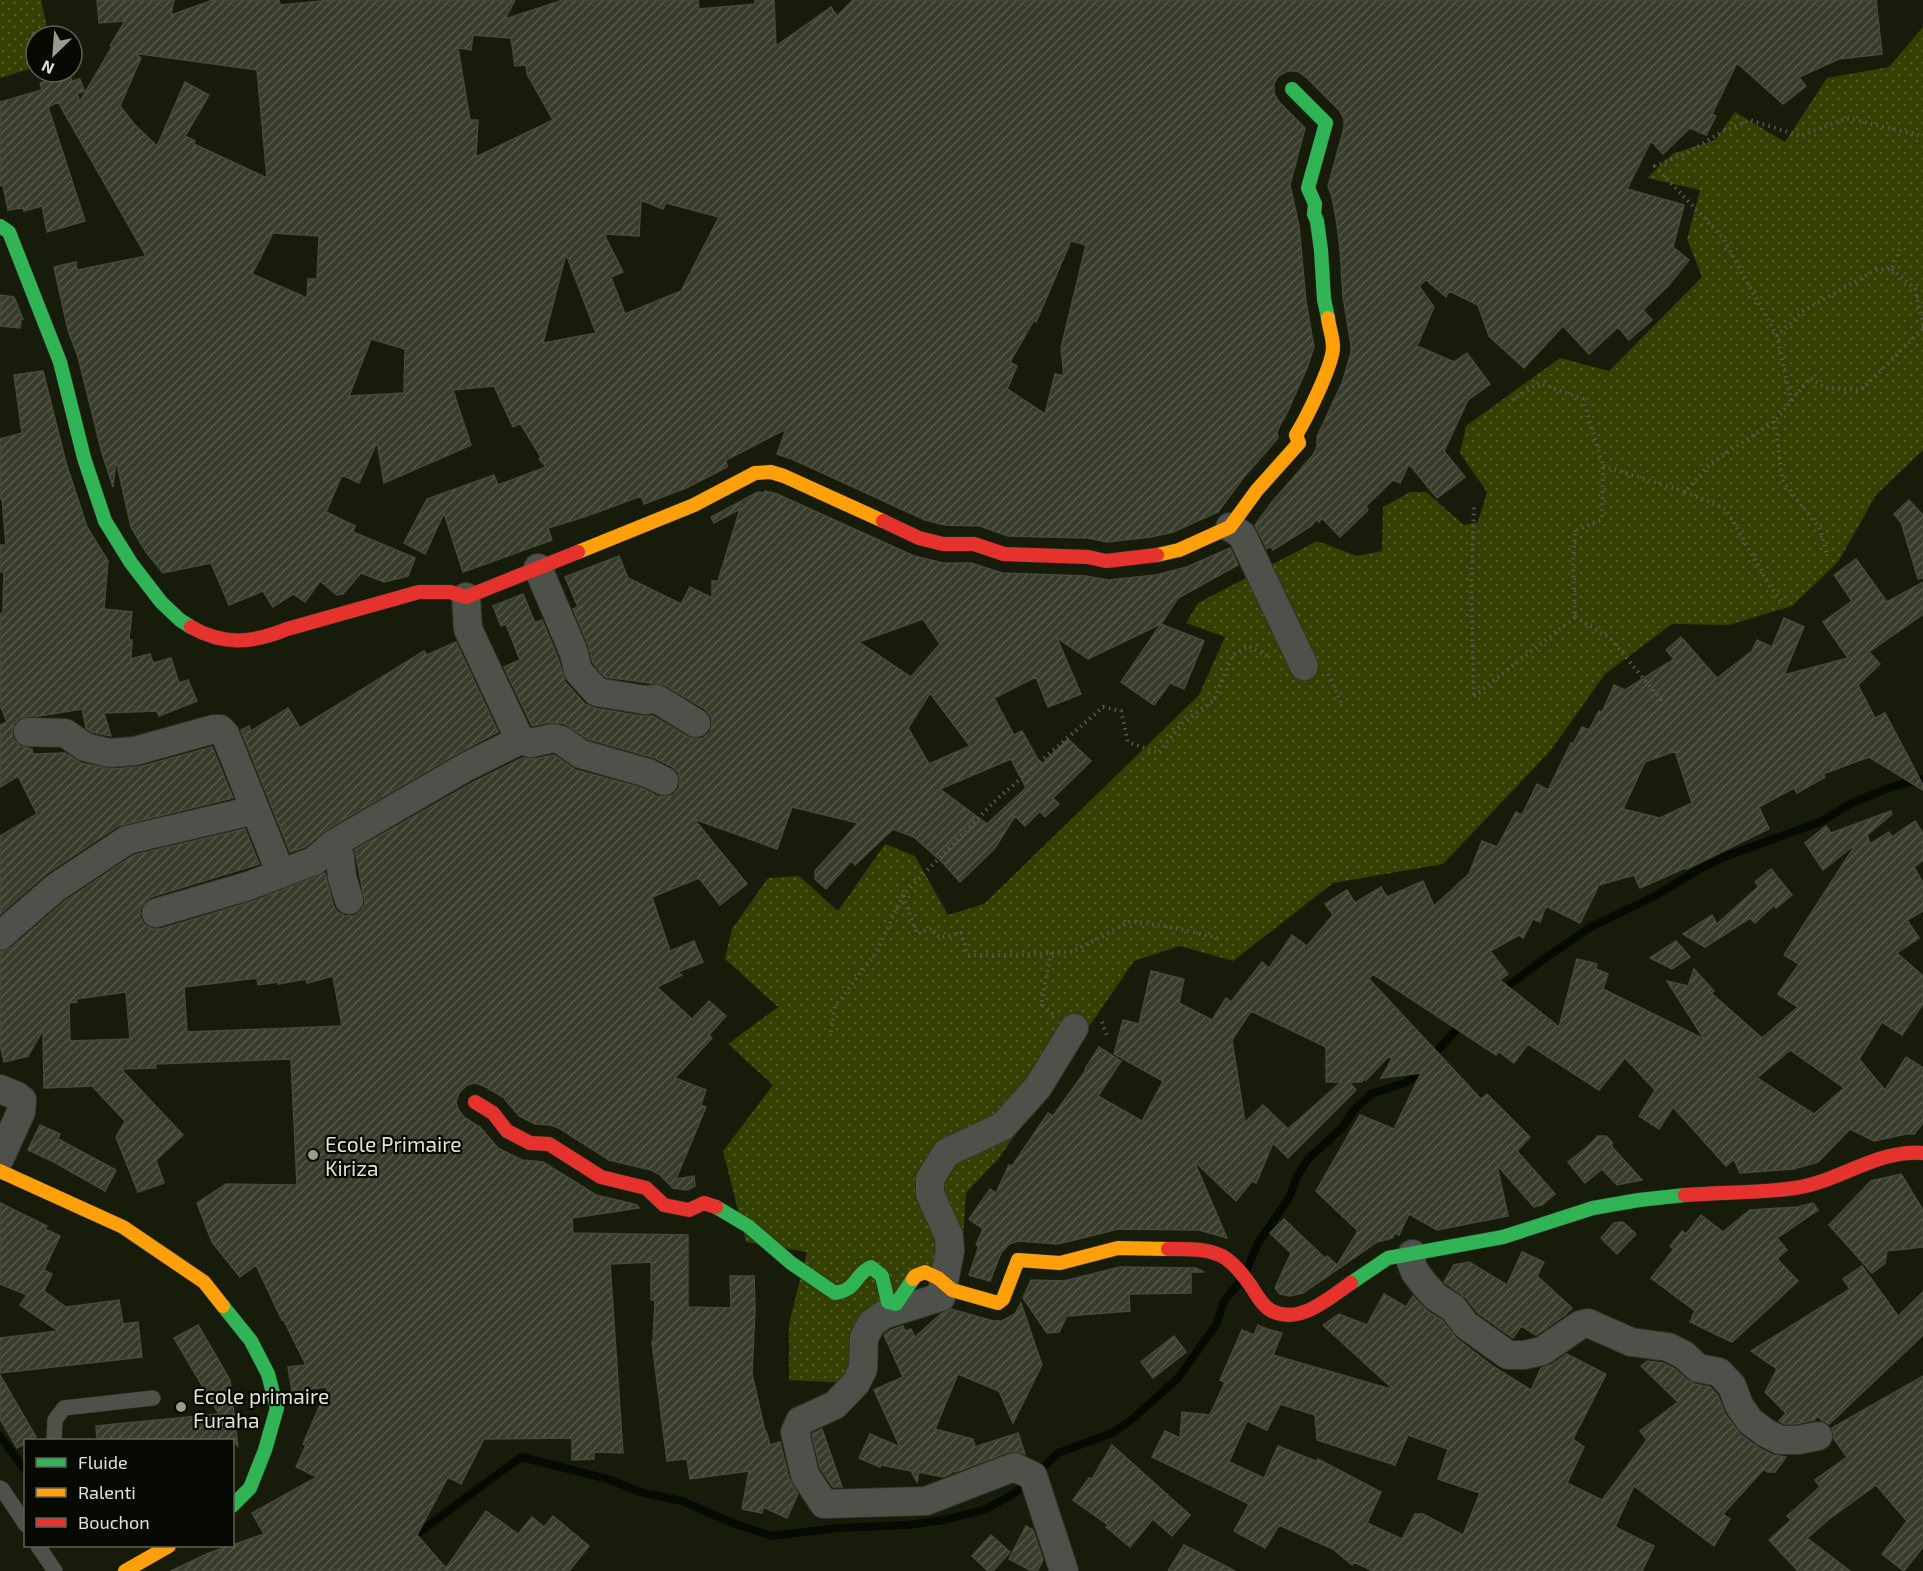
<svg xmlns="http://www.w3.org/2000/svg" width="1923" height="1571" viewBox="0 0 1923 1571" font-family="'Exo 2',sans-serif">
<defs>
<pattern id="grass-dots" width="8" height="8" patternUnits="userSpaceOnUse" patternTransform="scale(1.5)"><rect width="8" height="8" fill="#334002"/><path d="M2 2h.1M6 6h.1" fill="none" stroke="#505b26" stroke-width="1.8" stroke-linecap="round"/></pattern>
<pattern id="building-hatch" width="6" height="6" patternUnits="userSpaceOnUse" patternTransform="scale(1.5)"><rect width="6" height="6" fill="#383d2b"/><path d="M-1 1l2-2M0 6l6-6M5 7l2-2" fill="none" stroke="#545949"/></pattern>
</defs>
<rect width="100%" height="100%" fill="#161b0a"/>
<g fill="url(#grass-dots)">
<polygon points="0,0 41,0 49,36 36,36 36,67 0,78"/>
<polygon points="1923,27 1923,450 1876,495 1838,562 1792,606 1729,625 1672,624 1605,674 1551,750 1443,864 1333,883 1233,961 1180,946 1134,961 999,1158 966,1193 962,1254 875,1307 870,1384 789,1380 789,1324 807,1252 746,1242 723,1151 773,1085 728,1044 778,1007 725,959 732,929 768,878 799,876 838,911 885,844 915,856 948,915 984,904 1199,695 1225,637 1186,623 1198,603 1317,541 1357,556 1382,551 1383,507 1410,492 1426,492 1464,525 1478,522 1487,492 1460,453 1466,426 1560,358 1609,371 1702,277 1687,239 1700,190 1647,178 1672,154 1715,140 1735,112 1785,142 1827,78 1889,67"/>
</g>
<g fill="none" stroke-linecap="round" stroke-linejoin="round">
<g stroke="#060b01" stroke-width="8">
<polyline points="1501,991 1544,959 1591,927 1655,896 1698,870 1727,856 1820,822 1852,803 1894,786 1923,779"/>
<polyline points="1432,1057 1462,1023"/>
<polyline points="1247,1269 1258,1243 1285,1204 1292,1191 1297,1176 1308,1159 1342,1128 1353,1111 1371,1094 1408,1082 1425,1067"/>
<polyline points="0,1436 25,1470"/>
<polyline points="1037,1473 1058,1453 1112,1433 1130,1421 1178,1378 1216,1325 1224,1301 1240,1282"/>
<polyline points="410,1539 521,1457 573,1470 611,1480 640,1492 682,1501 735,1524 772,1536 837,1528 907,1525 944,1520 986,1509 1015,1493 1028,1481"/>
</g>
</g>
<g fill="url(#building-hatch)" stroke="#464a3c" stroke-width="1.5" fill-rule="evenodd">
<path d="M97 0H174L171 15 213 0H279L280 5 332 0H515L505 19 563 0H698L699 9 755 4V0H774L776 46 831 7 837 16 853 0H1876L1882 54 1839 59 1799 77 1806 86 1783 104 1737 63 1712 114 1716 116 1706 135 1690 128 1663 154 1651 141 1627 189 1684 205 1673 247 1689 260 1668 286 1643 310 1652 320 1629 340 1618 327 1589 354 1563 326 1524 368 1489 336 1478 305 1449 291 1446 297 1426 280 1419 286 1434 307 1417 346 1454 362 1467 353 1490 384 1468 400 1444 451 1465 477 1437 498 1409 464 1400 483 1393 480 1366 506 1368 510 1340 537 1322 518 1319 522 1316 520 1311 526 1273 550 1270 546 1267 549 1255 525 1272 502 1313 455 1317 447V437L1342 383 1351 353V345L1343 297 1340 249 1336 218 1332 197 1328 186 1344 128V119L1339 110 1305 76 1297 71H1288L1278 76 1274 84V93L1279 102 1305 128 1290 185 1299 226 1306 302 1314 347 1307 368 1286 415 1280 425 1277 433 1278 438 1243 478 1218 512 1173 532 1151 537 1107 542 1088 538 1008 536 980 526 945 525 925 520 792 459 777 454 786 429 726 460 727 467 686 488 644 504 641 496 587 516 548 528 552 540 463 572 444 513 425 554 404 543 427 499 494 475 498 485 546 467 539 459 541 457 520 423 513 427 494 386 453 390 471 445 384 483 377 442 359 483 342 475 326 512 355 526 353 532 415 558 408 576 384 582 361 573 343 594 337 595 320 581 305 602 293 594 273 607 263 591 229 605 211 563 163 573 146 552 131 527 116 460 113 487 102 453 78 357 68 330 54 267 76 262 77 270 146 256 58 102 48 107 85 221 47 232 42 205V206L24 211 23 208 8 210 3 185 0 186V102L42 90 40 83 68 72 72 81 80 79 84 91 77 94 80 101 112 47 110 46 125 21 99 23ZM473 35 511 38 515 66 526 65 527 74 553 120 476 157 478 120H470L458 48 471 50ZM133 53 257 70 267 178 194 144 195 141 185 136 209 95 185 82 157 146 134 124 120 106 141 58ZM641 200 663 209 666 203 719 217 681 291 625 314 611 277 623 272 604 234 639 236ZM273 233 319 236 317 279H308L307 298 252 274ZM1071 241 1086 245 1061 348 1064 376 1055 374 1045 414 1007 389 1017 366 1010 362 1034 320 1036 322ZM566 254 596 333 543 343ZM371 339 405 349 404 393 349 396Z"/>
<polygon points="0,295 14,297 23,319 21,319 20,328 0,326"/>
<polygon points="43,371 66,463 87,527 108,561 104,609 132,612 129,640 132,640 131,659 150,654 153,663 171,658 179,683 188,680 197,701 159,716 157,711 104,713 111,736 92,732 86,728 82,709 39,716 28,716 20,718 14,724 12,731 13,739 20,746 32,749 33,754 65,753 81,763 111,769 139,767 212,747 233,798 118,826 46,874 0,914 0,836 37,814 18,776 0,787 0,725 7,722 0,705 0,614 3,612 4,572 0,572 0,545 6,545 2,498 0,499 0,439 22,433 14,375"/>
<path d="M765 491 777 494 914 556 943 563H971L1002 573 1086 576 1108 580 1156 575 1187 567 1230 548 1238 565 1178 598 1161 624 1088 659 1057 638 1081 694 1048 707 1036 677 994 698 1014 735 1022 731 1041 765 1068 739 1091 761 1053 798 1059 804 1045 817 1040 811 1025 826 1015 816 995 848 960 882 943 863 914 837 893 829 855 865 851 861 826 889 815 879V871L858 823 792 807 777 849 694 819 747 884 720 905 699 878 652 897 670 951 694 941 703 962 678 972 682 975 657 987 692 1019 709 1001 726 1016 709 1035 712 1038 675 1078 706 1090 701 1105 706 1107 676 1179 694 1176 695 1186 687 1190 673 1188 659 1174 651 1170 609 1160 559 1128 550 1125 535 1124 519 1116 503 1097 484 1086 475 1083 467 1085 459 1093 456 1102 459 1111 465 1118 480 1127 498 1148 522 1160 543 1162 596 1195 637 1205 639 1208 572 1218 573 1233 688 1235V1307L731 1308 730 1276H754L755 1309 752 1374 765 1431H766L770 1445 780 1442 789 1479 798 1494 787 1518 763 1507 762 1513 742 1509 749 1471 690 1479 687 1459 667 1461 652 1342H653L655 1300H651V1262L610 1264 623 1453 594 1452V1459L572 1460V1439L569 1438 484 1439 461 1484 448 1477 417 1535 446 1568 486 1511 518 1534 532 1517 544 1527 553 1516 589 1546 569 1571H171L209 1553 264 1534 252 1513 317 1477 296 1467 306 1445 303 1444 328 1387 292 1391 288 1367 306 1365 283 1319 282 1320 256 1265 240 1277 212 1242 197 1203 226 1184 297 1185 291 1059 155 1064 156 1068 121 1069 183 1135 156 1160 164 1183 138 1192 116 1137 125 1121 92 1086 44 1088 43 1030 28 1056 4 1062 0 1044V952L11 948 65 901 134 855 245 829 259 864 151 897 145 901 140 909V917L144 924 152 929H161L254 901 325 873 333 905 337 912 345 916H354L361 911 365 903 355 850 474 782 522 758 534 759 554 755 576 770 642 788 657 796 664 797 673 795 679 788 680 781 678 772 671 766 655 758 588 739 565 724 550 722 532 726 504 667 520 660 506 624 501 626 493 606 523 594 535 623 542 620 558 658 565 682 585 704 594 708 642 716H653L688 737 696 739 703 738 710 732 712 724 711 716 705 709 665 685 605 677 593 663 589 647 573 609 578 607 565 577 619 556 628 578 681 604 690 587 712 598V581H718L740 509 714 523 711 517 758 492 764 493ZM923 619 940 644 911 677 859 642ZM930 693 970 746 929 764 908 728ZM1011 759 1026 788 987 824 940 789ZM333 976 342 1026 187 1032 184 987 257 978 258 985 278 982V984L306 979 307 983ZM126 992 130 1039 70 1041 69 1003 77 1002 76 999Z"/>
<polygon points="1909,500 1923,515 1923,578 1918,579 1902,525 1903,525 1894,514"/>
<path d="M1856 559 1887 602 1923 582V614L1869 652 1880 664 1858 685 1875 718 1885 713 1923 785V790L1869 757 1823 774 1825 777 1797 793 1794 788 1759 807 1769 829 1686 869 1685 868 1640 888 1634 875 1599 885 1580 923 1546 906 1540 922 1533 919 1523 938 1519 935 1490 951 1508 974 1500 980 1559 1027 1577 959 1597 964 1596 969 1608 974 1603 989 1704 1039 1667 981 1688 986 1694 969 1714 991 1711 993 1762 1038 1798 1007 1778 994 1799 964 1784 955 1856 844 1823 870 1805 843 1826 826 1831 833 1891 811 1892 814 1867 835 1870 844 1889 832 1892 837 1915 821 1923 833V860L1914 867 1923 883V911L1907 920 1919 938 1897 953 1923 976V1004L1902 1035 1882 1022 1859 1059 1885 1090 1906 1057 1923 1068V1123L1914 1134H1906L1874 1141 1850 1129 1818 1162 1793 1169 1740 1173 1734 1159 1726 1166 1673 1107 1659 1129 1639 1116 1655 1090 1625 1058 1599 1090 1528 1044 1514 1063 1499 1052 1496 1055 1373 974 1369 979 1481 1099 1487 1094 1530 1137 1517 1151 1555 1194 1542 1205 1534 1207 1497 1165 1508 1216 1437 1230 1409 1214 1399 1235 1395 1233 1392 1238 1377 1242 1303 1293 1289 1296 1280 1294 1275 1288 1291 1253 1270 1233 1284 1219 1325 1258 1327 1256 1337 1265 1358 1231 1316 1191 1360 1115 1394 1129 1421 1073 1381 1078 1392 1059 1389 1056 1366 1080H1362V1082H1349L1356 1090 1288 1158 1273 1143 1256 1183 1252 1181 1236 1201 1194 1161 1227 1238 1199 1230 1118 1229 1058 1244 1019 1241 1009 1244 1001 1253 990 1281 969 1275 979 1246 976 1245 983 1229 969 1219 990 1189 996 1193 1009 1165 1012 1166 1048 1113 1053 1116 1086 1070 1085 1069 1099 1047 1121 1061 1098 1096 1142 1121 1163 1081 1114 1054 1123 1020 1139 1024 1151 971 1184 979 1179 1003 1212 1020 1226 998 1231 1002 1262 962 1269 968 1292 935 1307 946 1333 915 1325 904 1347 890 1355 903 1381 887 1387 897 1423 881 1434 906 1469 874 1482 841 1497 847 1516 812 1522 815 1537 784 1548 790 1571 743 1573 744 1582 727 1589 730 1599 711 1602 712 1614 685 1625 690 1674 659 1666 650 1681 637 1717 678 1752 651 1757 640 1772 647 1784 618 1804 627 1784 675 1848 658 1823 622 1852 601 1834 575ZM1675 751 1692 803 1660 818 1623 809 1645 762ZM1251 1011 1326 1047V1082H1341L1288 1129 1263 1105 1245 1122 1232 1040ZM1790 1050 1844 1088 1814 1114 1757 1078Z"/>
<polygon points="1161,624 1204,641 1184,689 1170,683 1154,705 1121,682"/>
<polygon points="456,642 498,732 458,753 327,829 305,847 290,852 241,730 249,726 251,731 288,708 300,728 424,651 427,655"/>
<polygon points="1771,869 1792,895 1776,908 1774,905 1755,923 1750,918 1705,947 1683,934 1712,915 1717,924 1759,886 1755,882"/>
<polygon points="1676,941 1690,957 1672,969 1650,958"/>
<polygon points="40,1125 60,1134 58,1139 116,1170 105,1191 54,1162 28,1150"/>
<polygon points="1598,1136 1606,1136 1612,1142 1612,1147 1642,1180 1617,1185 1602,1169 1585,1183 1568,1162 1587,1147"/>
<polygon points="1901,1174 1923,1210 1923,1247 1887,1251 1885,1263 1872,1273 1829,1225 1871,1181"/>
<polygon points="0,1203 47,1226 45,1229 60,1236 44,1270 52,1274 44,1291 66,1307 119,1300 123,1324 138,1322 142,1357 0,1373 0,1338 58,1331 20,1305 27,1295 0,1284"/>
<polygon points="1813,1203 1818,1210 1777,1238 1787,1250 1777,1259 1798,1281 1732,1342 1690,1322 1693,1317 1692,1316 1695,1311 1651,1278 1674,1249 1670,1246 1682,1231 1686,1234 1701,1215 1723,1232 1750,1210 1797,1207"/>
<polygon points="1623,1222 1636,1234 1617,1254 1601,1238 1614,1223"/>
<polygon points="1522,1252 1544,1262 1537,1276 1572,1308 1565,1315 1536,1335 1521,1326 1513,1338 1478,1313 1466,1298 1444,1282 1454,1265 1469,1262 1507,1285"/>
<polygon points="1862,1266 1898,1316 1923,1292 1923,1335 1829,1424 1821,1420 1818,1416 1814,1420 1796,1424 1784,1424 1779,1421 1786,1413 1765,1392 1777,1369 1751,1351 1850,1289 1843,1279"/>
<polygon points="1120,1267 1196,1268 1204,1272 1191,1272 1191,1293 1129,1294 1130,1311 1067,1316 1059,1332 1047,1333 1023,1298 1031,1280 1064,1281"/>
<path d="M1384 1294 1406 1307 1413 1296 1427 1311 1442 1320 1456 1338 1494 1367 1531 1390 1541 1368 1551 1365 1567 1354 1606 1374 1573 1439 1584 1447 1567 1483 1602 1500 1647 1440 1640 1431 1678 1402 1641 1366 1647 1361 1663 1363 1675 1369 1687 1380 1695 1384 1710 1387 1718 1396 1725 1414 1740 1434 1759 1448 1773 1455 1786 1457 1775 1472H1767L1764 1469 1723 1514 1730 1519 1714 1546 1634 1486 1615 1527 1654 1546 1642 1571H1373L1354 1562 1352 1565 1333 1549 1279 1525 1265 1548 1234 1531 1249 1504 1152 1457 1165 1431 1180 1438 1182 1412 1210 1415 1225 1382 1220 1380 1242 1330 1254 1335 1258 1325 1267 1329 1282 1333 1273 1355 1394 1390 1323 1325 1339 1314 1367 1325ZM1280 1404 1315 1415 1317 1440 1395 1465 1408 1435 1448 1449 1438 1479 1480 1493 1463 1535 1423 1514H1415L1402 1539 1367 1523 1381 1492 1318 1459V1462L1278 1446 1264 1478 1229 1462 1247 1421 1267 1430Z"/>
<polygon points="1021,1303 1042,1365 1013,1423 999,1391 958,1374 935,1429 973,1439 975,1447 1018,1433 1025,1454 1015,1451 1008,1452 956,1472 952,1471 952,1473 943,1477 919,1472 917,1482 911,1471 881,1465 880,1467 859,1458 870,1434 900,1447 874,1390 903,1377 884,1335 891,1330 903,1326 905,1331 911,1329 915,1337 941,1314 951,1309 993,1321 1002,1321 1015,1314"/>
<polygon points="198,1325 230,1380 238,1447 234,1440 97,1440 96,1426 219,1414 174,1338"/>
<polygon points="1174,1336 1186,1352 1153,1378 1141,1362"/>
<polygon points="0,1375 36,1437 30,1440 26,1440 26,1443 17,1448 0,1419"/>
<polygon points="1923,1376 1923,1547 1904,1571 1882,1554 1907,1521 1876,1485 1829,1519 1807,1538 1850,1571 1798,1571 1769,1540 1791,1520 1787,1516 1820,1487 1815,1480 1847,1457 1834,1439 1832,1428"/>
<polygon points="822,1429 842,1487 833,1487 820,1468 812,1434"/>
<polygon points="1112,1445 1190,1515 1172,1536 1153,1519 1130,1547 1106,1527 1108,1525 1073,1500 1089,1478 1092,1479"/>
<polygon points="1026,1526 1033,1530 1043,1560 1038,1570 1030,1570 1009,1559"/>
<polygon points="991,1535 1010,1552 993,1571 988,1571 972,1556"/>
<polygon points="1184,1545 1235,1571 1168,1571"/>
</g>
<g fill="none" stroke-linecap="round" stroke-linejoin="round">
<defs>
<g id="lane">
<polyline points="54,1440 55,1420 64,1408 153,1398"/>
<polyline points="0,1488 2,1489 26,1525"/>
<polyline points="38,1546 55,1571"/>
</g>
<g id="street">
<polyline points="1230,527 1242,535 1304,666"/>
<polyline points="538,568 574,653 578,671 597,692 645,700 657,699 696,723"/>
<polyline points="28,732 65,733 85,747 110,753 135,751 214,729 220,729 225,734 281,874"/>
<polyline points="520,740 531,743 553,738 561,740 581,754 648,773 664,781"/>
<polyline points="335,843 340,857 342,877 349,900"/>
<polyline points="156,913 248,886 314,861 335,843 466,767 520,740 468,629 466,597"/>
<polyline points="0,936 55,888 127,840 255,810"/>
<polyline points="0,1089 17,1096 22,1100 21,1112 0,1158"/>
<polyline points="1412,1254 1411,1262 1415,1272 1425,1285 1436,1297 1453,1308 1466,1325 1508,1355 1524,1355 1542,1351 1580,1325 1588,1323 1631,1342 1668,1347 1684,1355 1698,1368 1719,1372 1732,1386 1739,1405 1750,1421 1766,1433 1780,1440 1798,1440 1818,1436"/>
<polyline points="1064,1571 1033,1476 1014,1467 926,1501 824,1504 805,1475 795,1432 800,1421 835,1405 856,1383 863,1369 864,1338 871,1324 883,1315 941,1297 950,1251 949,1236 930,1194 930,1179 946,1153 1003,1126 1038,1087 1074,1028"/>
</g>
<g id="fast">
<polyline points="1292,89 1326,123 1308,188 1315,204 1314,214 1317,221 1321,250 1324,299 1328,318"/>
<polyline points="0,226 9,232 60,362 84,458 105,521 131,563 161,602 180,620 191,627"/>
<path d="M716 1207 748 1226 791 1263 835 1293C859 1289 854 1274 871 1267L882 1276 888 1302 896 1304 913 1279"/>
<polyline points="1351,1283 1388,1258 1503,1237 1593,1208 1639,1200 1685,1195"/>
<polyline points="223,1306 251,1341 268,1374 277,1408 265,1450 250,1488 232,1506"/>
</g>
<g id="slow">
<polyline points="578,552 694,505 755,473 771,472 784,476 883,521"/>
<path d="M1157 555 1179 550 1230 527 1257 490 1299 443 1296 435C1306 419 1333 365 1333 347 1333 338 1329 327 1328 318"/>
<polyline points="0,1171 123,1227 204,1282 223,1306"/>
<polyline points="913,1279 915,1276 925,1272 938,1278 952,1290 998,1303 1003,1299 1018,1260 1060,1263 1118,1248 1168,1249"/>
<polyline points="125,1571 169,1546"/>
</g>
<g id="jam">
<polyline points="883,521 919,538 943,544 974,544 1004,554 1088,557 1106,561 1157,555"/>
<path d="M191 627C224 646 253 643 287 629L419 592H450L466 597 578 552"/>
<polyline points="475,1102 493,1113 507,1131 530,1143 549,1144 601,1177 646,1188 664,1205 689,1210 704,1203 716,1207"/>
<path d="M1685 1195C1721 1192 1759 1193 1795 1188 1839 1182 1877 1149 1923 1153"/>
<path d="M1168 1249C1187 1249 1205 1248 1222 1256 1233 1262 1244 1276 1251 1286 1256 1294 1263 1307 1272 1311 1300 1325 1329 1298 1351 1283"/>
</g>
</defs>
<use href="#lane" stroke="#313528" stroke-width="16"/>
<use href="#street" stroke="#313528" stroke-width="30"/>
<use href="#fast" stroke="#313528" stroke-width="15"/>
<use href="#slow" stroke="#313528" stroke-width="15"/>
<use href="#jam" stroke="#313528" stroke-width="15"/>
<g stroke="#575951" stroke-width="4" stroke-dasharray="1.5 4.5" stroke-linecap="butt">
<polyline points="1892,269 1915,289 1923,325"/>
<polyline points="1777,336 1723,238 1655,166 1689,152 1720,133 1750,120 1801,136 1847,118 1923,136"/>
<polyline points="1791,401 1777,336 1803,311 1876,270 1892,269 1900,248"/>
<polyline points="1775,421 1782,480 1820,529 1827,554"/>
<polyline points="1603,466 1685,492 1710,464 1775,421 1810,378 1826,388 1861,390 1923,329"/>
<polyline points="1685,492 1726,509 1768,583 1781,601"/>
<polyline points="1575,617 1610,638 1662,701"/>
<polyline points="1328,674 1343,706"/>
<polyline points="1474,695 1471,591 1474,506"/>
<polyline points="1474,696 1575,617 1573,563 1575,531 1602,519 1603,466 1583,399 1539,383 1509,402"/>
<polyline points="903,896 917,934 931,928 940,938 961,933 968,955 1013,955 1072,952 1131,921 1176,928 1221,939"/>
<polyline points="1051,953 1041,1004 1054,1015"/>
<polyline points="1102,1022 1107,1036"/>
<polyline points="831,1032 835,1006 876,953 903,895 996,800 1103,707 1121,711 1128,742 1158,753 1183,723 1214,700 1233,655 1248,646 1269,657"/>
</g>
<use href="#lane" stroke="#4e504a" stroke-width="15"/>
<use href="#street" stroke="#4e504a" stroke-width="28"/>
<use href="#fast" stroke="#30b455" stroke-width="14"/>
<use href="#slow" stroke="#ff9f0a" stroke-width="14"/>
<use href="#jam" stroke="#e5322d" stroke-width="14"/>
</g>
<g fill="#979e8c" stroke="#060901" stroke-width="2">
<circle cx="313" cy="1155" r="6"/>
<circle cx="181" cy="1407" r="6"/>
</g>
<g text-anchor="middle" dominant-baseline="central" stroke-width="4.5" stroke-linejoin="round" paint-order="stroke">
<g font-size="21" fill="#dde4d2" stroke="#060901" text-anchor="start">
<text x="325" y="1143">Ecole Primaire<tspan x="325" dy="24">Kiriza</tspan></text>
<text x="193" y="1395">Ecole primaire<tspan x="193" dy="24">Furaha</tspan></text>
</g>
</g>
<rect x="24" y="1439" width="210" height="108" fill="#060901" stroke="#5c6155" stroke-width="1.5"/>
<rect x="36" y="1458" width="30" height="9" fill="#30b455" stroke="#5c6155" stroke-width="1.5"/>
<text x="78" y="1469" font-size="18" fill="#dde4d2">Fluide</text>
<rect x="36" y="1488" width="30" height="9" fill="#ff9f0a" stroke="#5c6155" stroke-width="1.5"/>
<text x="78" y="1499" font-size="18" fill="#dde4d2">Ralenti</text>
<rect x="36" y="1518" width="30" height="9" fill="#e5322d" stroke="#5c6155" stroke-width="1.5"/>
<text x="78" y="1529" font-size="18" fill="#dde4d2">Bouchon</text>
<g transform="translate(54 54) rotate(205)"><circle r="28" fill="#060901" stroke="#5c6155" stroke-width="1.5"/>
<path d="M0-4.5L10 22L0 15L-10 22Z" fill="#979e8c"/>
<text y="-9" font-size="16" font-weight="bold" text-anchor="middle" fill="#dde4d2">N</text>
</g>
</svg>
